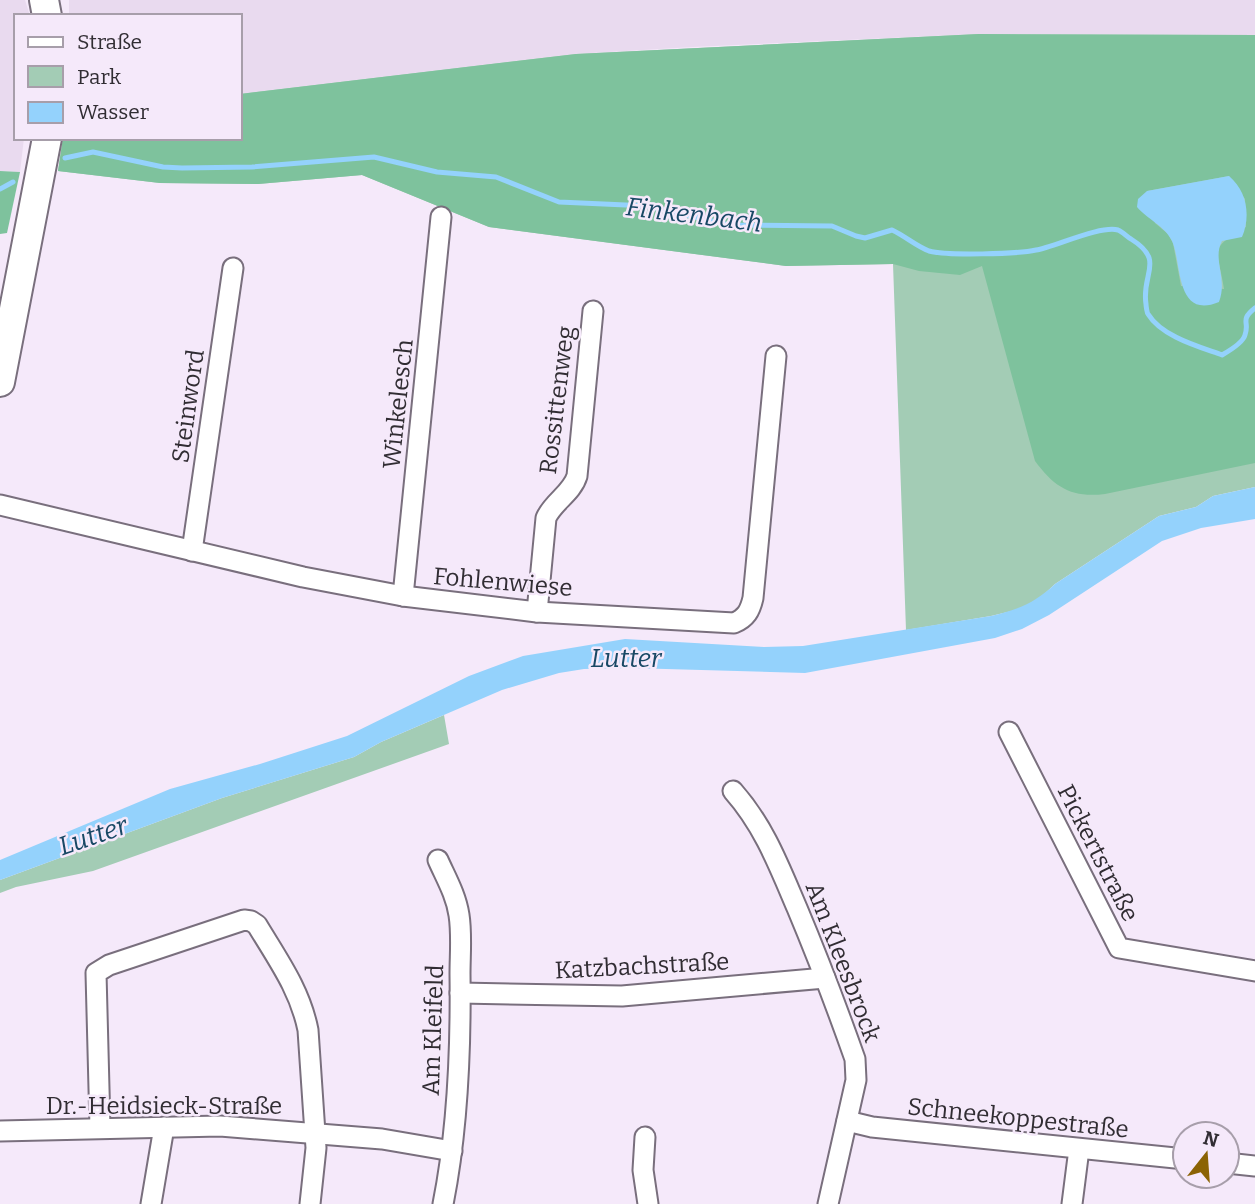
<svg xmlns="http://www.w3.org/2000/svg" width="1255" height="1204" viewBox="0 0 1255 1204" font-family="Bitter,serif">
<rect width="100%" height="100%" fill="#f5e9fa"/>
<g fill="#e9daef">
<polygon points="0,0 25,0 30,16 16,16 16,138 24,138 20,172 0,171"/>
<polygon points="69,0 1255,0 1255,35 979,34 693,47 576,54 240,94 240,16 69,16"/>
</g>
<g fill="#a3ccb5">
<polygon points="979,34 1255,35 1255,487 1213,496 1196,507 1159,516 1055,584 1040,598 1020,609 991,616 906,630 893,264 786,266 489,227 362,175 258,184 160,183 58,171 63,138 240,138 240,94 576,54"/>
<polygon points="444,715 449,744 93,871 16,887 0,893 0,880 222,798 354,757 381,742"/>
</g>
<g fill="#7ec29d" fill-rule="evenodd">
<path d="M979 34 1255 35V463L1105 494C1072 498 1055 488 1035 461L982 266 960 275 919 271 893 264 786 266 489 227 362 175 258 184 160 183 58 171 63 138H240V94L576 54ZM1229 176 1245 199 1246 227C1207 250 1218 248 1224 289L1181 286 1173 243 1168 234 1155 223 1147 191Z"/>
<polygon points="0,171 20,172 7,233 0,234"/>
</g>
<g fill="#94d2fc">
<path d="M1229 176C1247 191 1251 216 1242 237L1222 241C1212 259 1228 279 1219 302 1175 320 1182 263 1172 241 1165 226 1147 219 1137 207L1138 199 1147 191Z"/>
<path d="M1255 487V519L1201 528 1162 541 1049 615 1022 629 995 638 805 673 630 668 584 669 559 673 502 690 381 742 354 757 222 798 0 880V860L170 789 260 764 347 736 469 676 523 656 625 639 764 647 803 646 991 616C1017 610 1035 603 1055 584L1159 516 1196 507 1213 496Z"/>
</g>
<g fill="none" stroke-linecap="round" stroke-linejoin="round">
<g stroke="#94d2fc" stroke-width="5">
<path d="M65 158 93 152 163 167 182 168 252 167 374 157 437 172 496 177 559 202 648 206 729 225 832 226 856 236 865 238 892 230C905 236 916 246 929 251 946 256 1018 254 1036 250 1054 247 1101 225 1118 230 1123 232 1127 237 1131 239 1166 261 1141 273 1146 304 1146 306 1147 313 1148 314 1162 337 1200 347 1222 355 1229 351 1243 343 1245 335 1250 321 1239 321 1255 308"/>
<polyline points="0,189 13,182"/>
</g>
<defs>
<g id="street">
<path d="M0 505 303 577 403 596 537 612 734 623C746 618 750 611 753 598L776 356"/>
<polyline points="192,551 233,268"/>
<polyline points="403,596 441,217"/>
<path d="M537 612 546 518C553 502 572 493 577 476L593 311"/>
<polyline points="1009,732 1119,948 1255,971"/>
<path d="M733 791C764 826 779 866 797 908 818 958 837 1008 855 1059L856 1080 828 1204"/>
<path d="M438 860C446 878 456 895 459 915 462 934 460 955 460 974 461 1050 458 1129 443 1204"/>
<polyline points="460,993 622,996 825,978"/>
<polyline points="847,1121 872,1127 1185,1159"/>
<path d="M100 1127 96 973 109 965 244 920 251 921 257 925C278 960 300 990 308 1030L316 1148 310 1204"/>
<polyline points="0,1131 220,1126 382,1139 452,1151"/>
<polyline points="645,1137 643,1170 648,1204"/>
<polyline points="1227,1163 1255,1166"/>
<polyline points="151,1204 164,1127"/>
<polyline points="1072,1204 1079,1149"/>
</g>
<g id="secondary">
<polyline points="44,0 47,16"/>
<polyline points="0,382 47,138"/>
</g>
</defs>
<use href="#street" stroke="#796f7d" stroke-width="23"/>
<use href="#secondary" stroke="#796f7d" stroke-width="32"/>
<use href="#street" stroke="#fff" stroke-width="19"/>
<use href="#secondary" stroke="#fff" stroke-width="28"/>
</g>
<g text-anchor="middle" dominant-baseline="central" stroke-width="5" stroke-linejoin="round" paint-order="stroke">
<g font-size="24" fill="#312d33" stroke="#f5e9fa">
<text transform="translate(557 400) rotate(-83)">Rossittenweg</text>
<text transform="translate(398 404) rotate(-84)">Winkelesch</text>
<text transform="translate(188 406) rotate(-82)">Steinword</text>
<text transform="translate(503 582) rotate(5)">Fohlenwiese</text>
<text transform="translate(1098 853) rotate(63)">Pickertstraße</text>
<text transform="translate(843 962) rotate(69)">Am Kleesbrock</text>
<text transform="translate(642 966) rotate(-3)">Katzbachstraße</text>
<text transform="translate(433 1030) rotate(-88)">Am Kleifeld</text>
<text x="164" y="1106">Dr.-Heidsieck-Straße</text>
<text transform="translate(1018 1118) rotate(6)">Schneekoppestraße</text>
</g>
<g font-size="26" font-style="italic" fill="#184865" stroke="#f5e9fa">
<text transform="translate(694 215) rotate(7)">Finkenbach</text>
<text x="626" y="658">Lutter</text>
<text transform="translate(93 836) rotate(-19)">Lutter</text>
</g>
</g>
<rect x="14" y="14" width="228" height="126" fill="#f5e9fa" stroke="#a79eaa" stroke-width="2"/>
<rect x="28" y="37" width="35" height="10" fill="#ffffff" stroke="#a79eaa" stroke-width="2"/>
<text x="77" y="49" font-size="21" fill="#312d33">Straße</text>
<rect x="28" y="66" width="35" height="21" fill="#a3ccb5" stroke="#a79eaa" stroke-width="2"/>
<text x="77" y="84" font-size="21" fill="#312d33">Park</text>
<rect x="28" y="102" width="35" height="21" fill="#94d2fc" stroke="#a79eaa" stroke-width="2"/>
<text x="77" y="119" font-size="21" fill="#312d33">Wasser</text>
<g transform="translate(1206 1155) rotate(17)"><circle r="33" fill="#f5e9fa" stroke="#a79eaa" stroke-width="2"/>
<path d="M0-5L12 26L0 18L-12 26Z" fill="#8b6304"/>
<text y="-10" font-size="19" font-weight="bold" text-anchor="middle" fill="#312d33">N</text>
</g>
</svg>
